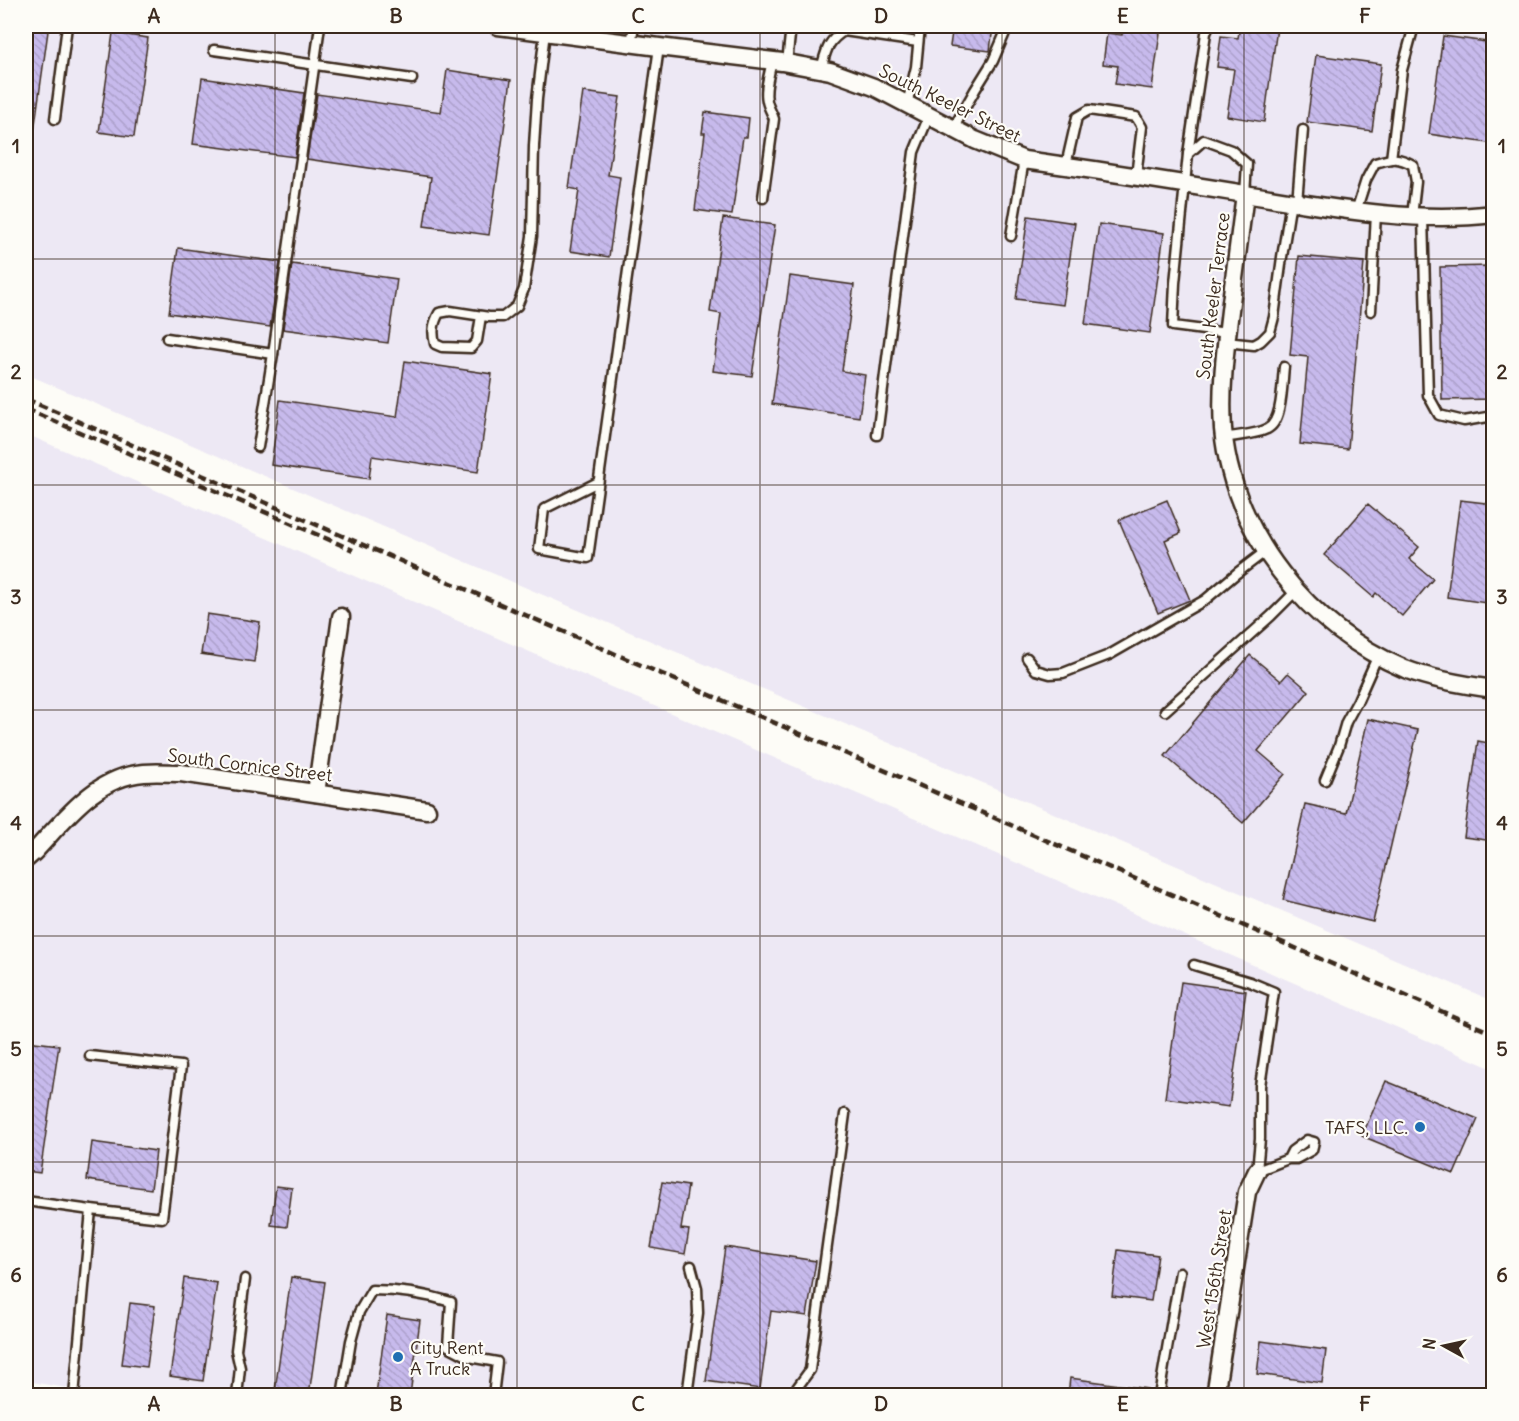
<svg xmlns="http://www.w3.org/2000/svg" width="1519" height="1421" viewBox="0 0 1519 1421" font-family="Delius,sans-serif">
<defs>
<pattern id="building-back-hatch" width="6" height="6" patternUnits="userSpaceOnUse" patternTransform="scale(1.5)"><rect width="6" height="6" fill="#c7baec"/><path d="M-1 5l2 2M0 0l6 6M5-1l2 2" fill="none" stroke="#aca0ca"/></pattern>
</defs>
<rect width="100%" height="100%" fill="#fdfcf7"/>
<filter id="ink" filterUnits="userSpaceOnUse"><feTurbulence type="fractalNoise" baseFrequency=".0167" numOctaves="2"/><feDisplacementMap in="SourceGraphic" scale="12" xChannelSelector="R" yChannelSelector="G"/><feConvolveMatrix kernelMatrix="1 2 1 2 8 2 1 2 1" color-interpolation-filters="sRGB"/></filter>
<g filter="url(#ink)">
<g fill="#ede8f4">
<polygon points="26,26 1493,26 1493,1001 26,374"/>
<polygon points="26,434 1493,1069 1493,1395 112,1396 26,1381"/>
</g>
<g fill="url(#building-back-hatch)" stroke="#3b2a1e" stroke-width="1.5">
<polygon points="953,26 993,26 990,51 950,46"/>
<polygon points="1123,26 1161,26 1152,89 1115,84 1118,66 1103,64 1107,33 1122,35"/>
<polygon points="1240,26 1258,26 1277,28 1264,122 1227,116 1234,69 1217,67 1221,36 1238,38"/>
<polygon points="26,27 48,31 32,146 26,145"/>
<polygon points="113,33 148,38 134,137 99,132"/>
<polygon points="1443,36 1494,43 1494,144 1429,134"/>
<polygon points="1316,55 1381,64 1372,131 1307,122"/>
<polygon points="447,70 511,80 489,235 424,226 431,177 307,159 317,94 441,112"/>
<polygon points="202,78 304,93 295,157 193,144"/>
<polygon points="583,92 620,97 608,175 620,177 609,257 570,251 579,190 569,188"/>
<polygon points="705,112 749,118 747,137 743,137 732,215 695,210 705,133 702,133"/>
<polygon points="1028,216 1075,223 1063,305 1016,299"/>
<polygon points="723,218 775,225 752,376 713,371 721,314 710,312"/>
<polygon points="1099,224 1164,233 1150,333 1085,324"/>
<polygon points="178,248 280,262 270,327 169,313"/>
<polygon points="1299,256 1364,262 1348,449 1300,444 1308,357 1290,355"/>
<polygon points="292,264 397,279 388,343 283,329"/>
<polygon points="1494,266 1494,399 1442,400 1440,267"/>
<polygon points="790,276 854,285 842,371 865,375 859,417 772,404"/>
<polygon points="405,361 492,374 478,472 372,456 369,479 271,465 280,400 397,417"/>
<polygon points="1167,500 1181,533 1165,540 1190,600 1158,613 1119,520"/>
<polygon points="1460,500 1494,504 1494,550 1486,603 1447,597"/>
<polygon points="1368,504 1419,547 1409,559 1433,579 1402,616 1376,593 1373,597 1324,555"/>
<polygon points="207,614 260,622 254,662 201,654"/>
<polygon points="1250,655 1281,681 1288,673 1309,691 1258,751 1285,774 1243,823 1165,756"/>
<polygon points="1368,719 1418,730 1373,922 1283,900 1305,804 1346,813"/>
<polygon points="1478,741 1494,744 1494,841 1464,837"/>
<polygon points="1181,982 1246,991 1229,1107 1165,1098"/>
<polygon points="26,1041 59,1045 40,1173 26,1171"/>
<polygon points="1386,1081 1478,1119 1454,1174 1362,1136"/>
<polygon points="92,1142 156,1151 151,1189 87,1180"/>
<polygon points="662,1182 688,1186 681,1229 689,1230 685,1254 651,1248"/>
<polygon points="276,1186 292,1188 287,1227 271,1225"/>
<polygon points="725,1247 816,1261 807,1316 771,1311 760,1389 706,1381"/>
<polygon points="1118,1250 1158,1255 1151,1301 1112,1296"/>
<polygon points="291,1277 325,1282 309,1395 275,1390"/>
<polygon points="184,1278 217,1283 203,1381 170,1376"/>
<polygon points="130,1303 155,1306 147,1367 122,1364"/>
<polygon points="387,1315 420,1320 410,1395 376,1394"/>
<polygon points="1261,1341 1326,1350 1322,1383 1257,1374"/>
<polygon points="1070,1378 1147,1389 1146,1395 1068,1395"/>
</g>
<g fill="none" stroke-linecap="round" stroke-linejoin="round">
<defs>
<g id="service">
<polyline points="631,43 634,26"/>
<polyline points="214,50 412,79"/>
<polyline points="787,63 791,26"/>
<path d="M821 69C826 52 827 41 844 31L918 42"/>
<polyline points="907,104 916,67 920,26"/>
<polyline points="55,119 67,26"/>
<polyline points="953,129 975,90 993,61 1008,26"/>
<polyline points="1188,154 1206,33 1209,26"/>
<polyline points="1391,159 1402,70 1414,26"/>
<polyline points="1066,165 1077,117 1089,110 1136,117 1142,127 1136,176"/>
<path d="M763 198 774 119C772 113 768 107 767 101 764 88 770 73 772 60"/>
<polyline points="1297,202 1303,130"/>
<path d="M1356 211 1366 180 1375 163C1392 158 1397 156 1413 165L1416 182 1412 216"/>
<polyline points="1423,217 1428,395 1439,415 1464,421 1494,416"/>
<polyline points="1011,236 1024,160"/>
<polyline points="1371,311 1376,213"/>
<path d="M481 316 477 341 471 348 442 347 435 344C432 332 433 324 439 313L450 311 489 317H503L517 306 524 289 532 236 534 146 537 99 545 32"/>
<polyline points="1227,333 1173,326 1175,283 1188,154 1204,140 1231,150 1247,164 1245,194"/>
<polyline points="167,338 273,354"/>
<polyline points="1226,342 1254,345 1261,341 1270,332 1274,317 1282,257 1291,201"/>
<polyline points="877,435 914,152 929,116"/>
<path d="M1225 438C1238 435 1255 435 1267 429 1283 422 1282 382 1284 367"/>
<polyline points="258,447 273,354 320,26"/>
<polyline points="598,482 544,509 539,549 588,558 659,47"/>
<polyline points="1027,658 1036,670 1050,674 1063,673 1109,655 1205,600 1237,573 1266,551"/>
<polyline points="1165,711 1271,616 1296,591"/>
<polyline points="1325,780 1339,746 1346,722 1358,700 1378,655"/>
<polyline points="1194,965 1250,982 1274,992 1260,1086 1260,1139 1257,1171 1288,1159 1296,1159 1312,1150 1314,1142 1307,1140 1292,1151 1288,1159"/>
<polyline points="26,1201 91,1210 162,1218 181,1066 90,1056"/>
<polyline points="74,1396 91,1210"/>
<polyline points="237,1396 240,1368 236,1350 245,1279"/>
<path d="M342 1396 351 1341 359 1312 372 1290C400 1290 425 1294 451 1302L448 1346 469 1357 497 1362 493 1396"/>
<polyline points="687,1396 698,1313 697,1288 691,1266"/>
<polyline points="791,1396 810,1370 845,1114"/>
<polyline points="1159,1396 1180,1272"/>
</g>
<g id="minor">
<path d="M498 26 659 47 782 62 830 71 874 87 975 140 1024 160C1098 170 1171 182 1245 194 1327 207 1411 224 1494 214"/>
<path d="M1245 194C1240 230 1236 266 1231 302 1226 345 1220 386 1223 429 1233 535 1309 628 1405 669 1433 680 1464 685 1494 689"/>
<polyline points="316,793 341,617"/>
<path d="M26 859 34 852C65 819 95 777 144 773 156 772 169 773 181 773L427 810"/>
<polyline points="1215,1396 1247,1192 1257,1171"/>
</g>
</defs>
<use href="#service" stroke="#3b2a1e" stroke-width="13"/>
<use href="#minor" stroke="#3b2a1e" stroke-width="21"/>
<use href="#service" stroke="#fdfcf7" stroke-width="8"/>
<use href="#minor" stroke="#fdfcf7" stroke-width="16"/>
<g stroke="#3b2a1e" stroke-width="4.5" stroke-dasharray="9 4.5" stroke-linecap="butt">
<polyline points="26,399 1494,1034"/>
<polyline points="26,409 353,550"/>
</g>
</g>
</g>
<path fill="none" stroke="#3b2a1e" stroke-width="1.5" stroke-opacity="0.55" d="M275 26V1396M517 26V1396M760 26V1396M1002 26V1396M1244 26V1396M26 259H1494M26 485H1494M26 710H1494M26 936H1494M26 1162H1494"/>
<g fill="#1f6fb2" stroke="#fdfcf7" stroke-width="2">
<circle cx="1420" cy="1127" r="6"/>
<circle cx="398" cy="1357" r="6"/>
</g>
<g text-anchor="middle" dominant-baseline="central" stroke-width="4.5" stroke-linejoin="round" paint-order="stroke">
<g font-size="18" fill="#3b2a1e" stroke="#fdfcf7">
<text transform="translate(950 103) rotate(26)">South Keeler Street</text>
<text transform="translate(1213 296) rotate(-83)">South Keeler Terrace</text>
<text transform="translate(250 765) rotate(7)">South Cornice Street</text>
<text transform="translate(1214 1279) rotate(-81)">West 156th Street</text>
</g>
<g font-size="18" fill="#3b2a1e" stroke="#fdfcf7" text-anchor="end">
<text x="1408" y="1127">TAFS, LLC.</text>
<text x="410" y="1347" text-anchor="start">City Rent<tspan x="410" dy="21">A Truck</tspan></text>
</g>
</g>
<rect width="1519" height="1421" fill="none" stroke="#fdfcf7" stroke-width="66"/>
<g transform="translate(1444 1346) rotate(278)" stroke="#fdfcf7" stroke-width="4.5" paint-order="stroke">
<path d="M0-4.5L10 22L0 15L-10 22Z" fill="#3b2a1e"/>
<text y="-9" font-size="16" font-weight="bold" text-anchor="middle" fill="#3b2a1e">N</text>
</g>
<rect x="33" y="33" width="1453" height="1355" fill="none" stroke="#3b2a1e" stroke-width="2"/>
<g font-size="20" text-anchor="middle" font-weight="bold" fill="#3b2a1e">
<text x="154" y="23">A</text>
<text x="396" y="23">B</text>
<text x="638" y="23">C</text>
<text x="881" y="23">D</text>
<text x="1123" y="23">E</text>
<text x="1365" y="23">F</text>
<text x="16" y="153">1</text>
<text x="1502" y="153">1</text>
<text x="16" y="379">2</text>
<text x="1502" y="379">2</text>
<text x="16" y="604">3</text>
<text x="1502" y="604">3</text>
<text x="16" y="830">4</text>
<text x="1502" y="830">4</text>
<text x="16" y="1056">5</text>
<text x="1502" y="1056">5</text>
<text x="16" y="1282">6</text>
<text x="1502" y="1282">6</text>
<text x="154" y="1411">A</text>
<text x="396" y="1411">B</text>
<text x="638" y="1411">C</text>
<text x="881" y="1411">D</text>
<text x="1123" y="1411">E</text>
<text x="1365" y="1411">F</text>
</g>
</svg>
